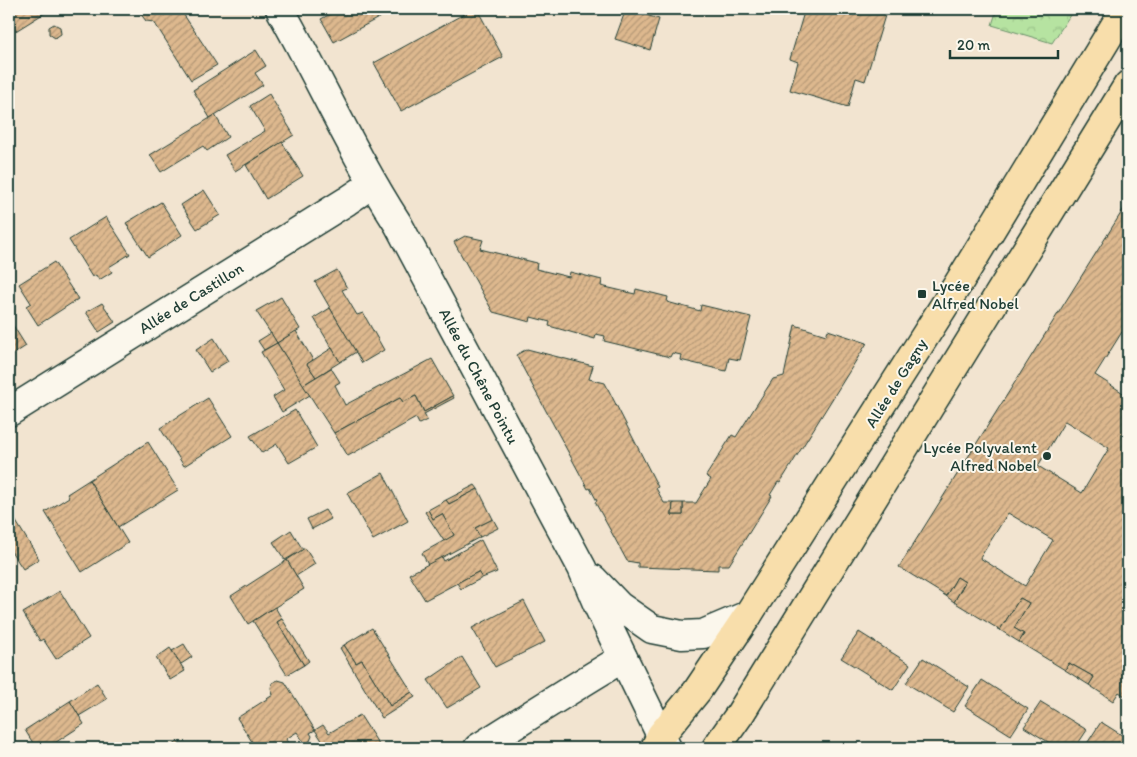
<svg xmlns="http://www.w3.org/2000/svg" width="1137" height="757" viewBox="0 0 1137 757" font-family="Itim,sans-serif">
<defs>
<pattern id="forest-crowns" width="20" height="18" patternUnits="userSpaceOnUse" patternTransform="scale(1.25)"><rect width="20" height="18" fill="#b6e3a1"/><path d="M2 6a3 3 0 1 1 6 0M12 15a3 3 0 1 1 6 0" fill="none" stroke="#9cc48b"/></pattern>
<pattern id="building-hatch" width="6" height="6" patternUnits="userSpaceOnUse" patternTransform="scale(1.25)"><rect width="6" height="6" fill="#ddb88e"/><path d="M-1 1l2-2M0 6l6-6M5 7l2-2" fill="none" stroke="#b39775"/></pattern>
</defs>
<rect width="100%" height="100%" fill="#f2e4d0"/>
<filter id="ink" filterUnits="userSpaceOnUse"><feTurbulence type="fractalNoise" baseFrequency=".02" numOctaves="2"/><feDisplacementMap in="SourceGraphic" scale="10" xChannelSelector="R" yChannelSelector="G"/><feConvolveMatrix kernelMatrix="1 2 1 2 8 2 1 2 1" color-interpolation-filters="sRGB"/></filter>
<g filter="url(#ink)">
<polygon fill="url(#forest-crowns)" stroke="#6a906a" points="997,9 1074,9 1052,43 992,25"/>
<g fill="url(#building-hatch)" stroke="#1f3d34" fill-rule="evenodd">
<polygon points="9,9 51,9 14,32 9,24"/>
<polygon points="137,9 180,9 217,65 191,80 154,22 146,21"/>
<polygon points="340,9 395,9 334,42 321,19"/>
<polygon points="473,9 477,9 503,57 401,111 374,63"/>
<polygon points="626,9 659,19 650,50 615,39"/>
<polygon points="805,9 887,9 865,81 856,78 848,107 790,90 798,62 790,59"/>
<polygon points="54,24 60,27 61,34 55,38 49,34 49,27"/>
<polygon points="256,50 266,66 255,73 263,85 210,118 193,90"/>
<polygon points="269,94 294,135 235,171 225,155 265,131 250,106"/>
<polygon points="215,115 228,137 207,151 203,146 161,172 150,155"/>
<polygon points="282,142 303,176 266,199 246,165"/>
<polygon points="204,190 220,215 197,229 181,205"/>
<polygon points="161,202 182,235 148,257 126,223"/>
<path d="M1128 202V336L1122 332 1095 375 1128 396V698L1119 692 1113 701 1089 685 1094 677 1069 663 1065 670 1019 642 1024 634 1014 628 1029 603 1020 598 1000 630 954 602 965 582 957 577 946 596 899 567ZM1065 421 1109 448 1082 493 1038 466ZM1008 513 1053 540 1025 586 980 558Z"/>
<polygon points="106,217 130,254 109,267 112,272 99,280 96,275 92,277 69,240"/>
<polygon points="465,236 483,240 480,249 537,263 536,269 569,277 570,272 602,280 601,286 635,294 636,289 668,297 667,302 700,311 701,305 751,317 740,360 729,358 726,371 680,360 681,355 672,353 670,357 604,341 605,336 596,334 595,339 549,326 550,322 531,317 530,322 493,312 454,242"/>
<polygon points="54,262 78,299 38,325 26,306 31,303 19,284"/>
<polygon points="337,270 347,288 342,290 357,315 363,313 384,350 362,363 315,282"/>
<polygon points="281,297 300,329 277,343 256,311"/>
<polygon points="102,303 115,322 99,332 86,312"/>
<polygon points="330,308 356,352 340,362 314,318"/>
<polygon points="9,319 26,346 12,355 9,351"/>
<polygon points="795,325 826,335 828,330 867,343 780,483 778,482 770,495 772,496 729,565 718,565 718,570 638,567 638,563 627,561 595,502 597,501 590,488 588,489 516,355 527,349 593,366 589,379 605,383 658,487 656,488 664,503 673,503 672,515 683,515 683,503 696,503 711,479 706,476 732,435 736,437 773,379 784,376"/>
<polygon points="296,331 313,360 307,364 316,377 303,385 277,343"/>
<polygon points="271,333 277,343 264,350 258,341"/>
<polygon points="214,338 228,361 210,372 196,350"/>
<polygon points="277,343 310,395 282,412 273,397 284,390 261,352"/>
<polygon points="332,348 340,362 316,377 307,364"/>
<polygon points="432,359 453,396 424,412 416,396 403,402 400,398 334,433 303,385 331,368 340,382 335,385 345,405"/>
<polygon points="416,396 424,412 453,396 454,398 424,414 427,420 419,424 416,418 348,456 334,433 400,398 403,402"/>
<polygon points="208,398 232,436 184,466 160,428"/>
<polygon points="295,410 317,447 289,463 277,444 262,453 250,436"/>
<polygon points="148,442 178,490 118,527 89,480"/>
<polygon points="383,473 408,521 373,540 347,493"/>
<polygon points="89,480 128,543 82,572 45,512 69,497 67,494"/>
<polygon points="475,485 478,489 449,504 446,500"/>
<polygon points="478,489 493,519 475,528 480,537 428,565 422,553 454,535 442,514 433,519 428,510 446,500 449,504"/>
<polygon points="673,503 683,503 683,515 672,515"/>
<polygon points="9,510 39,559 23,569 9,548"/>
<polygon points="325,510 331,519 312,529 307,519"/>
<polygon points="428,510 433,519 442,514 454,535 444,541 425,512"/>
<polygon points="493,519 498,528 480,537 475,528"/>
<polygon points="291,530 303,550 285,560 273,542"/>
<polygon points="481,540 497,572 482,578 478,572 425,600 409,574 442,557 444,561"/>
<polygon points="305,548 315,564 296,576 287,560"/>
<polygon points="287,560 304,589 248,624 231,596"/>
<polygon points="478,572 482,578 461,589 457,583"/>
<polygon points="957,577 965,582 954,602 946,596"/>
<polygon points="60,591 89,638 56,659 43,639 40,641 23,613"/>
<polygon points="1020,598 1029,603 1014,628 1024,634 1019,642 1000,630"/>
<polygon points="524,601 545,642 495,667 472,628"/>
<polygon points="275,607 282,619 277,622 304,665 287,675 253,621"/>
<polygon points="282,619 309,661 304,665 277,622"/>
<polygon points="372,628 412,692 390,706 362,660 356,663 344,645"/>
<polygon points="859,632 910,664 893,690 841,658"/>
<polygon points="184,644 192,657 181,664 172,651"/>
<polygon points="344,645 356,663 362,660 390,706 412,692 415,697 382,718 340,648"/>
<polygon points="170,648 185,671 170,680 156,658"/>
<polygon points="462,657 481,688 447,708 428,680"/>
<polygon points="923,658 969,687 953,712 906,683"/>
<polygon points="1069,663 1094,677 1089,685 1065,670"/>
<polygon points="278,680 285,682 315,730 310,733 312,736 310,741 307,743 303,741 297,732 286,739 292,748 256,748 237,718 273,695 271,688 272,683"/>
<polygon points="982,680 1028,709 1011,735 965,706"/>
<polygon points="97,683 107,699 79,716 70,701"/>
<polygon points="70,701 84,724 47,748 36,748 25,730"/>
<polygon points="1041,702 1087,730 1075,748 1058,748 1024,727"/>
<polygon points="360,715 381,748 327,748 315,730 323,725 329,733"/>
<polygon points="1101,722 1128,739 1128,748 1084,748"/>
<polygon points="178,742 182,748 168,748"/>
</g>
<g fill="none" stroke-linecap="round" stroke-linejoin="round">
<defs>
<g id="minor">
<path d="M280 9C320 80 354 156 398 224L582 568 599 608 667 748"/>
<polyline points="9,412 347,201 372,184"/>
<polyline points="593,579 619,606 652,629 682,635 703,634 748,615"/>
<path d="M478 748C526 718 574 687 623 658"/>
</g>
<g id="major">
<polyline points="655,748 661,735 697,691 748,615 958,284 1125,9"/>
<polyline points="716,748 740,714 1128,85"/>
</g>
</defs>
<use href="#minor" stroke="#1f3d34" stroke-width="31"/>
<use href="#major" stroke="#1f3d34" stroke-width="31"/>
<use href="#minor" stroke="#fbf7ec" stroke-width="28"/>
<use href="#major" stroke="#f8deab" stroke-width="28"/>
</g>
</g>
<g fill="#1f3d34" stroke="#fbf7ec" stroke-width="2">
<rect x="917" y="289" width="10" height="10" rx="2.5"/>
<circle cx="1047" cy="456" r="5"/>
</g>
<g text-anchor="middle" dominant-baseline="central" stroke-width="4" stroke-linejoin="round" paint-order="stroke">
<g font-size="16" fill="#1f3d34" stroke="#fbf7ec" text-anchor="start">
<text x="932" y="285">Lycée<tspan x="932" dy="18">Alfred Nobel</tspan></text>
<text x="1037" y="447" text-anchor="end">Lycée Polyvalent<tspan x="1037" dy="18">Alfred Nobel</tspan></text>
</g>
<g font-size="16" fill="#1f3d34" stroke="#fbf7ec">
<text transform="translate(191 298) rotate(-32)">Allée de Castillon</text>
<text transform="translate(479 376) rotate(62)">Allée du Chêne Pointu</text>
<text transform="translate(896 383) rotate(-58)">Allée de Gagny</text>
</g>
</g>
<rect width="1137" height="757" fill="none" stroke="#fbf7ec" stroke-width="30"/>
<rect x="15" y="15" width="1107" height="727" fill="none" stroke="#1f3d34" stroke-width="2" filter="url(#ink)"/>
<path d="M950 50v8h108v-8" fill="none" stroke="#1f3d34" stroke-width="2.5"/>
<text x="957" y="50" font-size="15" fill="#1f3d34" stroke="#fbf7ec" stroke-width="4" paint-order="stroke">20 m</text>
</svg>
